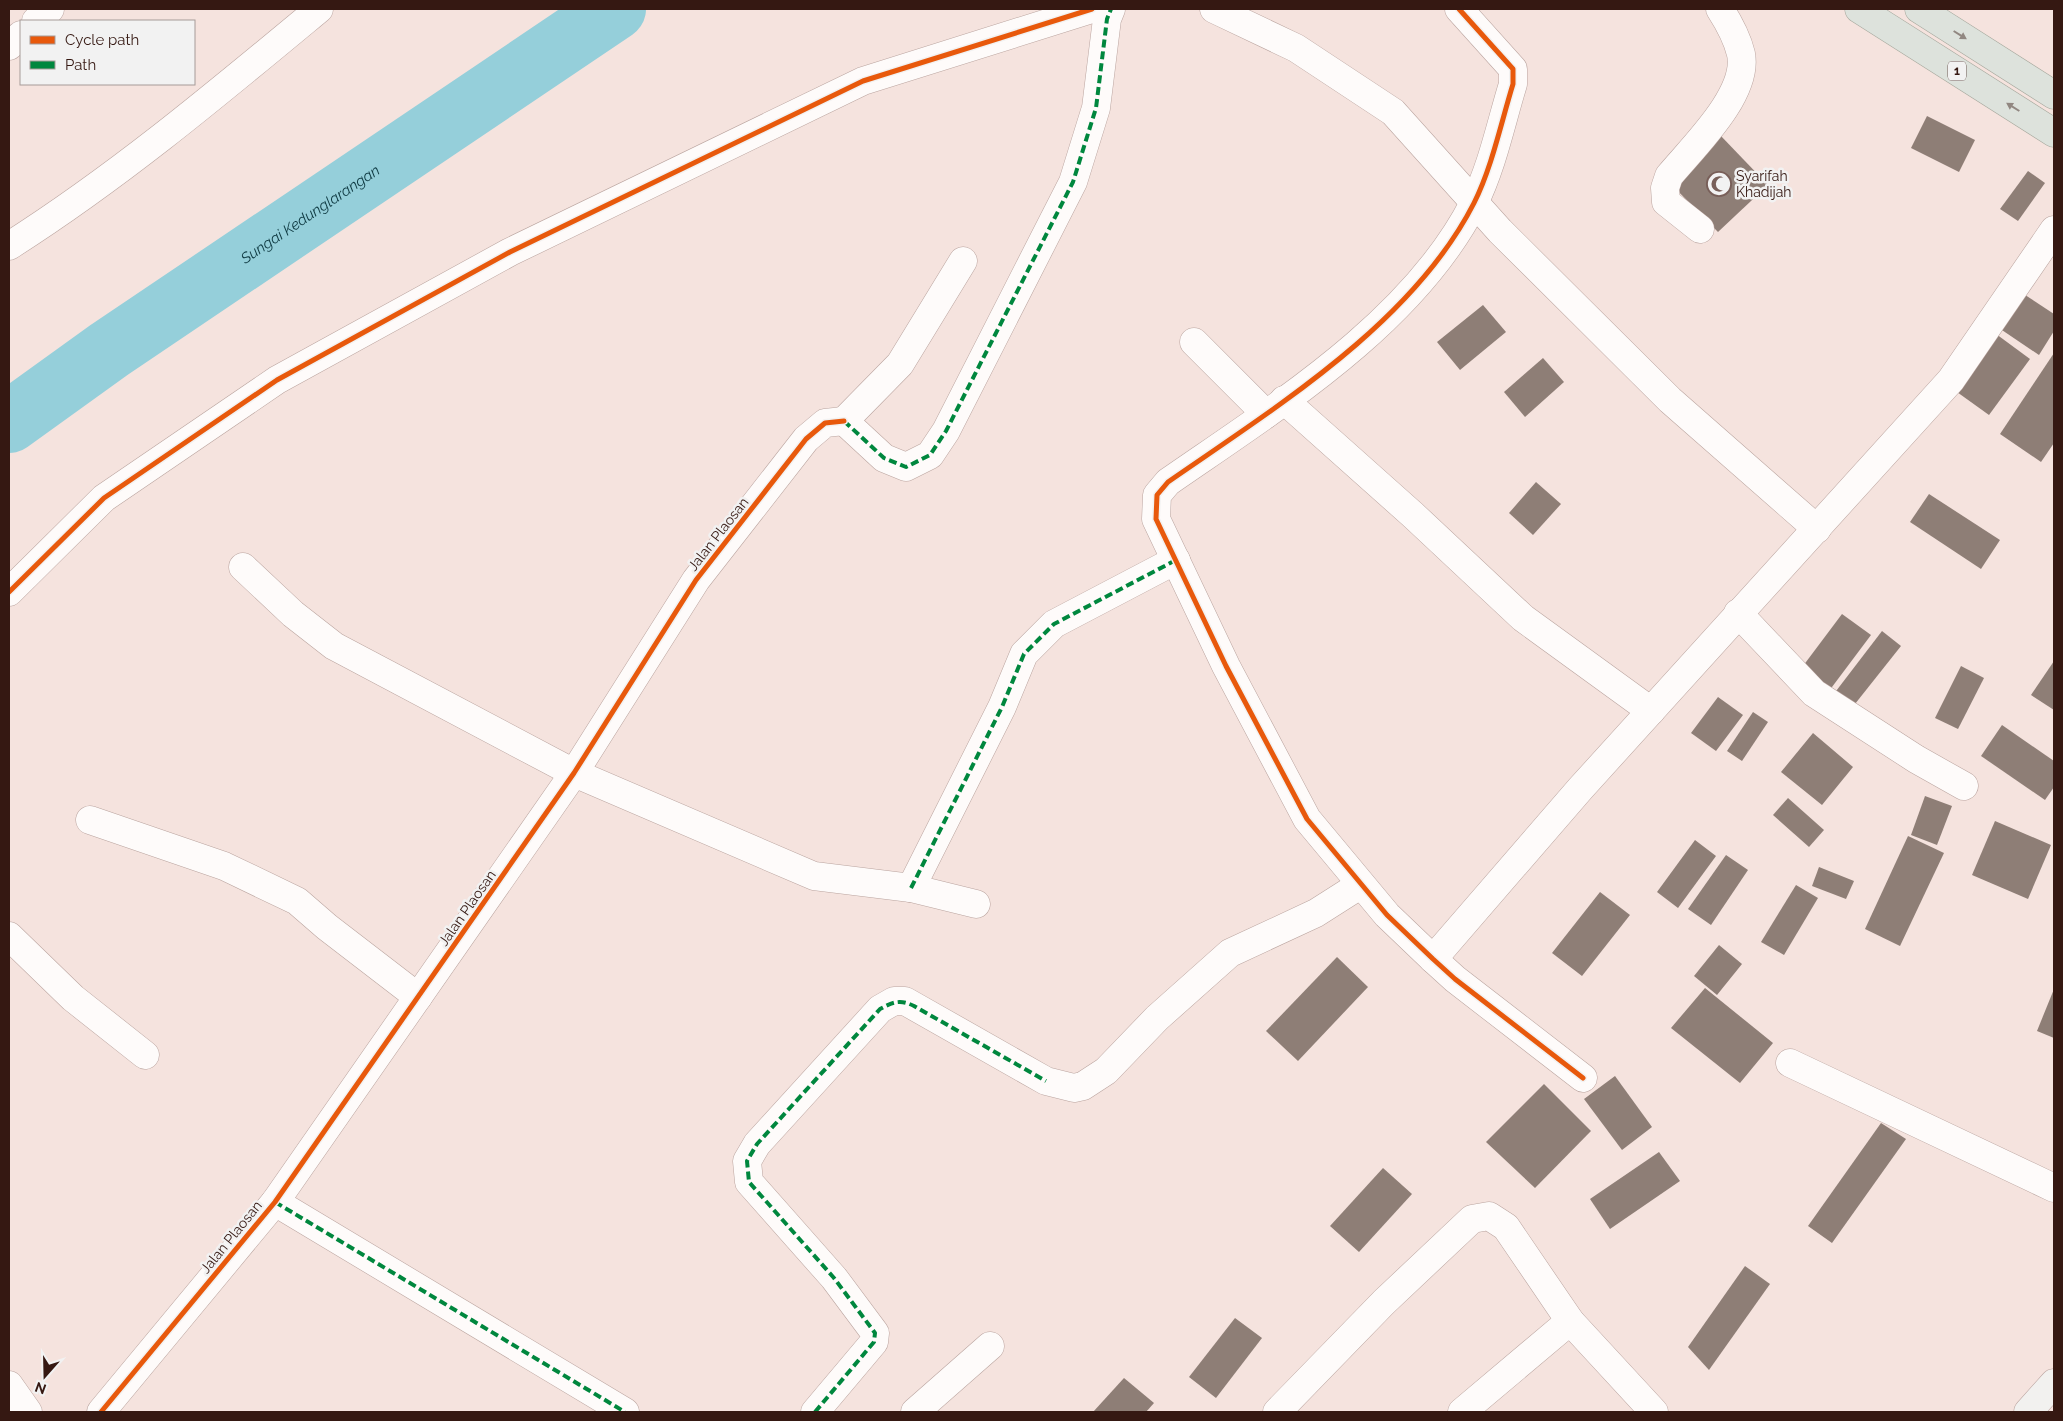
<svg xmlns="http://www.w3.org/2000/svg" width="2063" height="1421" viewBox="0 0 2063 1421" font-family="Raleway,sans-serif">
<rect width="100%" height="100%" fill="#f5e3de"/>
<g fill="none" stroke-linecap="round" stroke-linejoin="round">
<path stroke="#95cfda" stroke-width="62" id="s1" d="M9 422 109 350 615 9"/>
</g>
<g fill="#8e7e76">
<polygon points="1927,116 1975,140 1959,172 1911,148"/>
<polygon points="1720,135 1768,185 1718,232 1670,183"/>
<polygon points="2028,171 2045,183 2018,221 2000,209"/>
<polygon points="2019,291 2054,314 2054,331 2039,355 1996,326"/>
<polygon points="1483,305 1506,332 1460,370 1437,342"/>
<polygon points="1992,331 2030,359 1989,415 1950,387"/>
<polygon points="2054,353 2054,443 2041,462 2000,434"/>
<polygon points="1543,358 1564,382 1525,417 1504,392"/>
<polygon points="1536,482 1561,504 1533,535 1509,513"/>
<polygon points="1929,494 2000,540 1981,569 1910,522"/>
<polygon points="1842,614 1871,635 1826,695 1797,674"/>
<polygon points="1882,631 1901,646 1851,709 1833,695"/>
<polygon points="2054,661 2054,710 2031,695"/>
<polygon points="1961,666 1984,678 1958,729 1935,718"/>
<polygon points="1718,697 1743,715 1716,751 1691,733"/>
<polygon points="1753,712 1768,722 1742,761 1727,751"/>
<polygon points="2002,725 2054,761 2054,787 2045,800 1981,756"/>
<polygon points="1813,733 1853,767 1822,805 1781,772"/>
<polygon points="1925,796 1952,806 1937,845 1911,835"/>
<polygon points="1788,798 1824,830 1809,847 1773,815"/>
<polygon points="1995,821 2051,845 2028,899 1972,875"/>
<polygon points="1908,836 1944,853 1900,946 1865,929"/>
<polygon points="1695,840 1716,856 1678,908 1657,892"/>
<polygon points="1726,855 1748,870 1711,925 1688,909"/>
<polygon points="1819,867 1854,881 1846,899 1812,886"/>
<polygon points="1796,885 1818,898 1784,955 1761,942"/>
<polygon points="1600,892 1630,915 1582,976 1552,953"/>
<polygon points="1719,945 1742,964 1717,995 1694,976"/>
<polygon points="1337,957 1368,987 1298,1061 1266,1031"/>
<polygon points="1705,988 1773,1043 1740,1083 1671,1028"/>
<polygon points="2054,989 2054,1038 2037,1031"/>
<polygon points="1615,1076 1652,1127 1622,1150 1584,1099"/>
<polygon points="1544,1084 1591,1131 1535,1188 1486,1142"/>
<polygon points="1881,1123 1906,1139 1832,1243 1808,1226"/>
<polygon points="1659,1152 1680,1181 1610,1229 1590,1199"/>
<polygon points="1383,1168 1412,1194 1359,1252 1330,1226"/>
<polygon points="1745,1266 1770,1284 1709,1370 1688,1347"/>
<polygon points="1235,1318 1262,1338 1216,1398 1189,1377"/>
<polygon points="1124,1378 1154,1403 1146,1412 1093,1412"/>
</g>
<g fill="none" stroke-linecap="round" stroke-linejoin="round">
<defs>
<g id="minor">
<polyline points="1214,9 1296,48 1393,112 1500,231 1670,400 1817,529"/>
<path d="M1459 9 1513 69V84C1501 123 1492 167 1474 203 1413 323 1276 407 1168 482L1157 495 1156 519 1226 666 1307 819 1387 915 1433 959 1455 979 1583 1078"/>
<polyline points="36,21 50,9"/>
<polyline points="9,46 21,35"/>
<path d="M1700 229 1666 202 1665 188 1669 176C1693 147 1749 94 1741 54 1737 37 1729 23 1720 9"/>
<path d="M9 246C119 176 219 92 319 9"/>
<polyline points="1194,342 1266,414"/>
<polyline points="1284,400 1413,515 1523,618 1651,711"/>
<polyline points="844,421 884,458 906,467 930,455 946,431 1073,182 1096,108 1107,19 1111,9"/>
<polyline points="844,421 900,364 963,261"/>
<polyline points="243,567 293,614 334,646 574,773 814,876 911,888 976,904"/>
<polyline points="9,592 104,498 277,380 510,252 863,81 1092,9"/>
<polyline points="1738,613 1814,693 1916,759 1964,786"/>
<polyline points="90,820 224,866 297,901 327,927 418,997"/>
<polyline points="911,888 1002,707 1024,654 1054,624 1176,560"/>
<polyline points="9,936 73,998 145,1055"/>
<polyline points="1433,959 1580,789 1951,380 2054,230"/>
<polyline points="1790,1063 2054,1188"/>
<polyline points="275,1202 625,1412"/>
<polyline points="9,1385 28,1412"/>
<polyline points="101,1412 275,1202 574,773 696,580 806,439 825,423 844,421"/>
<polyline points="815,1412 874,1342 875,1333 834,1278 749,1182 747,1161 757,1144 880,1009 894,1001 905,1001 1046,1081 1074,1088 1083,1086 1106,1071 1157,1018 1230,953 1316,913 1360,885"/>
<polyline points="915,1412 990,1346"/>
<polyline points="1277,1412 1384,1302 1472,1219 1489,1216 1506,1227 1570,1321 1654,1412"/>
<polyline points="1462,1412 1570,1321"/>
</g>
<polyline id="secondary" points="2028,1412 2054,1383"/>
<g id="trunk">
<polyline points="1859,9 2054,133"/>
<polyline points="1919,9 2054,95"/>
</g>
</defs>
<use href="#minor" stroke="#baa49f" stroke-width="29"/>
<use href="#secondary" stroke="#baa49f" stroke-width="29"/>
<use href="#trunk" stroke="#a6a89d" stroke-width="29"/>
<use href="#minor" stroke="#fefbfa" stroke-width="28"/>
<use href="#secondary" stroke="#f2f1ef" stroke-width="28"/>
<use href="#trunk" stroke="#dde2dc" stroke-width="28"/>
<g stroke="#00873e" stroke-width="4" stroke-dasharray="8 4" stroke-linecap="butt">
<polyline points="844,421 884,458 906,467 930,455 946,431 1073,182 1096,108 1107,19 1111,9"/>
<polyline points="911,888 1002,707 1024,654 1054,624 1176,560"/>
<polyline points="275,1202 625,1412"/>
<path d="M815 1412 874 1342 875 1333 834 1278 749 1182 747 1161 757 1144 880 1009C893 1002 900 999 914 1006L1046 1081"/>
</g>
<defs>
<g id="cycleway">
<path d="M1459 9 1513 69V84C1501 123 1492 167 1474 203 1413 323 1276 407 1168 482L1157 495 1156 519 1226 666 1307 819 1387 915 1433 959 1455 979 1583 1078"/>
<polyline points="9,592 104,498 277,380 510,252 863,81 1092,9"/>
<polyline points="101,1412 275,1202 574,773 696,580 806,439 825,423 844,421"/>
</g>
</defs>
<use href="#cycleway" stroke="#f2f2f2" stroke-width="8"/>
<use href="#cycleway" stroke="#e8590c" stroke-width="5"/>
</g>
<defs><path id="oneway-solid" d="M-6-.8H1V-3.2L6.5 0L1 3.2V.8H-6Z" transform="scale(1.25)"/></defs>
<g fill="#918781">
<use href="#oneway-solid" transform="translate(1960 35) rotate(32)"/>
<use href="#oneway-solid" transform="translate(2013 107) rotate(-148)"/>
</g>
<defs>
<symbol id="mosque-ring" viewBox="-11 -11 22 22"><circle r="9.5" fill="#f2f2f2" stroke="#785f59" stroke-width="1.5"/><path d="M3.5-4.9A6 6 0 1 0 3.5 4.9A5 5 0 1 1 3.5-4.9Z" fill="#785f59"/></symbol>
</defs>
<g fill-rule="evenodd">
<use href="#mosque-ring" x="1705" y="170" width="28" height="28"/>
</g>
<g text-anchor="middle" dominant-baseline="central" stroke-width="5" stroke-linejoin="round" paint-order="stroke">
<rect fill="#f2f2f2" stroke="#6e5955" stroke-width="1" x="1948" y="61.5" width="18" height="19" rx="4"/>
<g font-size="12" font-weight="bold" fill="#351812">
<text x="1957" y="71">1</text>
</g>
<g font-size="14" fill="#351812" stroke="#f2f2f2" text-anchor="start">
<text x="1736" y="176">Syarifah<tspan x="1736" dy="16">Khadijah</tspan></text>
</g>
<g font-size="14" fill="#351812" stroke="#f2f2f2">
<text transform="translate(718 534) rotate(-52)">Jalan Plaosan</text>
<text transform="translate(467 908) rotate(-55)">Jalan Plaosan</text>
<text transform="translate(231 1237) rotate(-51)">Jalan Plaosan</text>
</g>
<g font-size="15" font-style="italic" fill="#0e3941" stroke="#f2f2f2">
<text stroke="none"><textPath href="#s1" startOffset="366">Sungai Kedunglarangan</textPath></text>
</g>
</g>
<rect width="2063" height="1421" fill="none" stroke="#351812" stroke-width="20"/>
<rect x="20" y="20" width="175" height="65" fill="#f2f2f2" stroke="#a69b98"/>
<rect x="30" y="36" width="25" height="8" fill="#e8590c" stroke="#a69b98"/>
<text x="65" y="45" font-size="15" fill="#351812">Cycle path</text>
<rect x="30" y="61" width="25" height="8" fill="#00873e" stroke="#a69b98"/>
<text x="65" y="70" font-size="15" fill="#351812">Path</text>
<g transform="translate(45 1376) rotate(200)" stroke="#f2f2f2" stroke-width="4" paint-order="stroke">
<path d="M0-4L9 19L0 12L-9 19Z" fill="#351812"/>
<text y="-8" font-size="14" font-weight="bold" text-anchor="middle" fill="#351812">N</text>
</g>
</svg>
